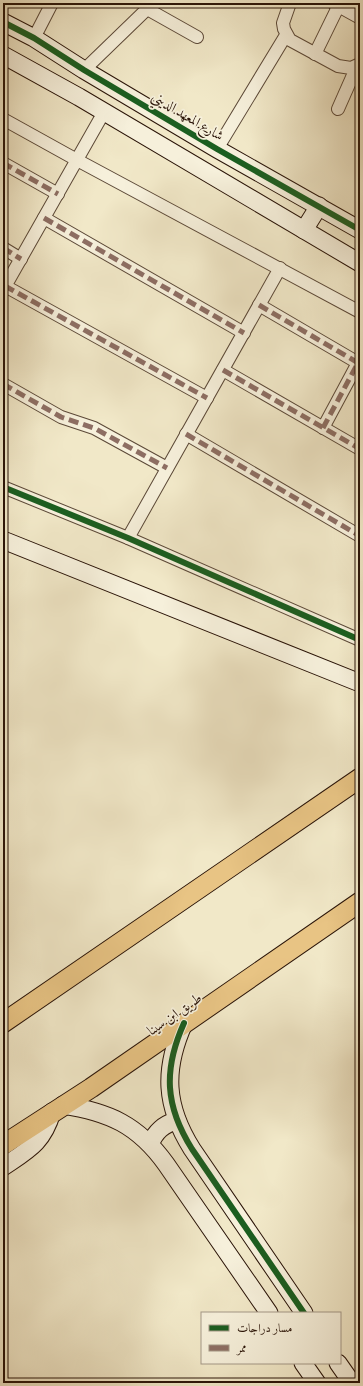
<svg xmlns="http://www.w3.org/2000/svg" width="363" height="1386" viewBox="0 0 363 1386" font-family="Vollkorn,Amiri,serif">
<rect width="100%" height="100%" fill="#f1e8c8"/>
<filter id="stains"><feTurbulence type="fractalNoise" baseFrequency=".005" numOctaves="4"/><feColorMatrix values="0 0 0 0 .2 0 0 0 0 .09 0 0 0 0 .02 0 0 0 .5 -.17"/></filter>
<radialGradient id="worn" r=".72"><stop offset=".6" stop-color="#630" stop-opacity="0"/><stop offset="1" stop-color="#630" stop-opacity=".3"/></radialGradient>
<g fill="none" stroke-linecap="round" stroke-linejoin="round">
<defs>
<g id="street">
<polyline points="290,3 283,23 284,29 290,40 338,66 351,68 360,64"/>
<polyline points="333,3 360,18"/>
<polyline points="34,38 52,3"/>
<polyline points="315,54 340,3"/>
<polyline points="84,70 146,10 149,10 197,37"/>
<polyline points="338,109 357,66"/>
<polyline points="3,119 77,160 360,312"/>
<polyline points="217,149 286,35"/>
<polyline points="3,163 58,194"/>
<polyline points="44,218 244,333"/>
<polyline points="3,248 21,259"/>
<polyline points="5,286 207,398"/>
<polyline points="3,290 104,112"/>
<polyline points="259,305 360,364"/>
<polyline points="223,370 360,449"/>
<polyline points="3,384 61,417 94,428 167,468"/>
<polyline points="323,428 360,359"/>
<polyline points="186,434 360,536"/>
<polyline points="3,487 128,538 360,640"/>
<polyline points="128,538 280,268"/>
</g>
<g id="secondary">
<polyline points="3,22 34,38 84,70 217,149 360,230"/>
<polyline points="3,55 79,97 360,263"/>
<polyline points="304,230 319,206"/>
<polyline points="3,540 360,683"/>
<path d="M184 1023C163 1070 165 1106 192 1149L304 1313"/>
<path d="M63 1105C109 1112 138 1125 166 1164L269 1313"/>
<path d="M150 1144C156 1131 163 1125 177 1120"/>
<path d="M3 1167C28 1150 43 1143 52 1112"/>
<polyline points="303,1363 317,1383"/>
<polyline points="338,1363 352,1383"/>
</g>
<g id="primary">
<polyline points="3,1023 360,778"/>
<polyline points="3,1145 91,1088 360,902"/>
</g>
</defs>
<use href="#street" stroke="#5c4938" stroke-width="14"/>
<use href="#secondary" stroke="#2a1408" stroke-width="19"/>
<use href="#primary" stroke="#2a1408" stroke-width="21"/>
<use href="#street" stroke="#f6f0db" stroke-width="12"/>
<use href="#secondary" stroke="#f6f0db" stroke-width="17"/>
<use href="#primary" stroke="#e8c484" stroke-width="19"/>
<g stroke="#8d6e63" stroke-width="5" stroke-dasharray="10 5" stroke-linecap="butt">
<polyline points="3,163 58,194"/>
<polyline points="44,218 244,333"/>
<polyline points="3,248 21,259"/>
<polyline points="5,286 207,398"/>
<polyline points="259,305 360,364"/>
<polyline points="223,370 360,449"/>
<polyline points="3,384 61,417 94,428 167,468"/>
<polyline points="323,428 360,359"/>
<polyline points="186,434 360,536"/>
</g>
<defs>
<g id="cycleway">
<polyline points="3,22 34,38 84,70 217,149 360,230"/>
<polyline points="3,487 128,538 360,640"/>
<path d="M184 1023C163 1070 165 1106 192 1149L304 1313"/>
</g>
</defs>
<use href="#cycleway" stroke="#f6f0db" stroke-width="8"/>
<use href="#cycleway" stroke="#1b5e20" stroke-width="6"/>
</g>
<g text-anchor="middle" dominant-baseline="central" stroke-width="3.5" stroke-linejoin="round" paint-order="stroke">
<g font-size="14" fill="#2a1408" stroke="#f6f0db">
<text transform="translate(187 117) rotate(31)">شارع المعهد الديني</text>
<text transform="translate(175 1015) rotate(-35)">طريق ابن سينا</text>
</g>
</g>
<rect width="363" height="1386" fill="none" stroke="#f1e8c8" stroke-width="16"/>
<rect x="4" y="4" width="355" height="1378" fill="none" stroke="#2a1408" stroke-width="2"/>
<rect x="8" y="8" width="347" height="1370" fill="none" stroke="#2a1408"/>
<rect x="201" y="1312" width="140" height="52" fill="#f6f0db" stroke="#a49887"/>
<rect x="209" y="1325" width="20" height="6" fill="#1b5e20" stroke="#a49887"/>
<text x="237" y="1332" font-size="12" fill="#2a1408">مسار دراجات</text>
<rect x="209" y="1345" width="20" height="6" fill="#8d6e63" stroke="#a49887"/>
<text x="237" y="1352" font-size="12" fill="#2a1408">ممر</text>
<rect width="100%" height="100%" filter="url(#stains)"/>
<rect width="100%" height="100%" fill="url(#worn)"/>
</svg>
